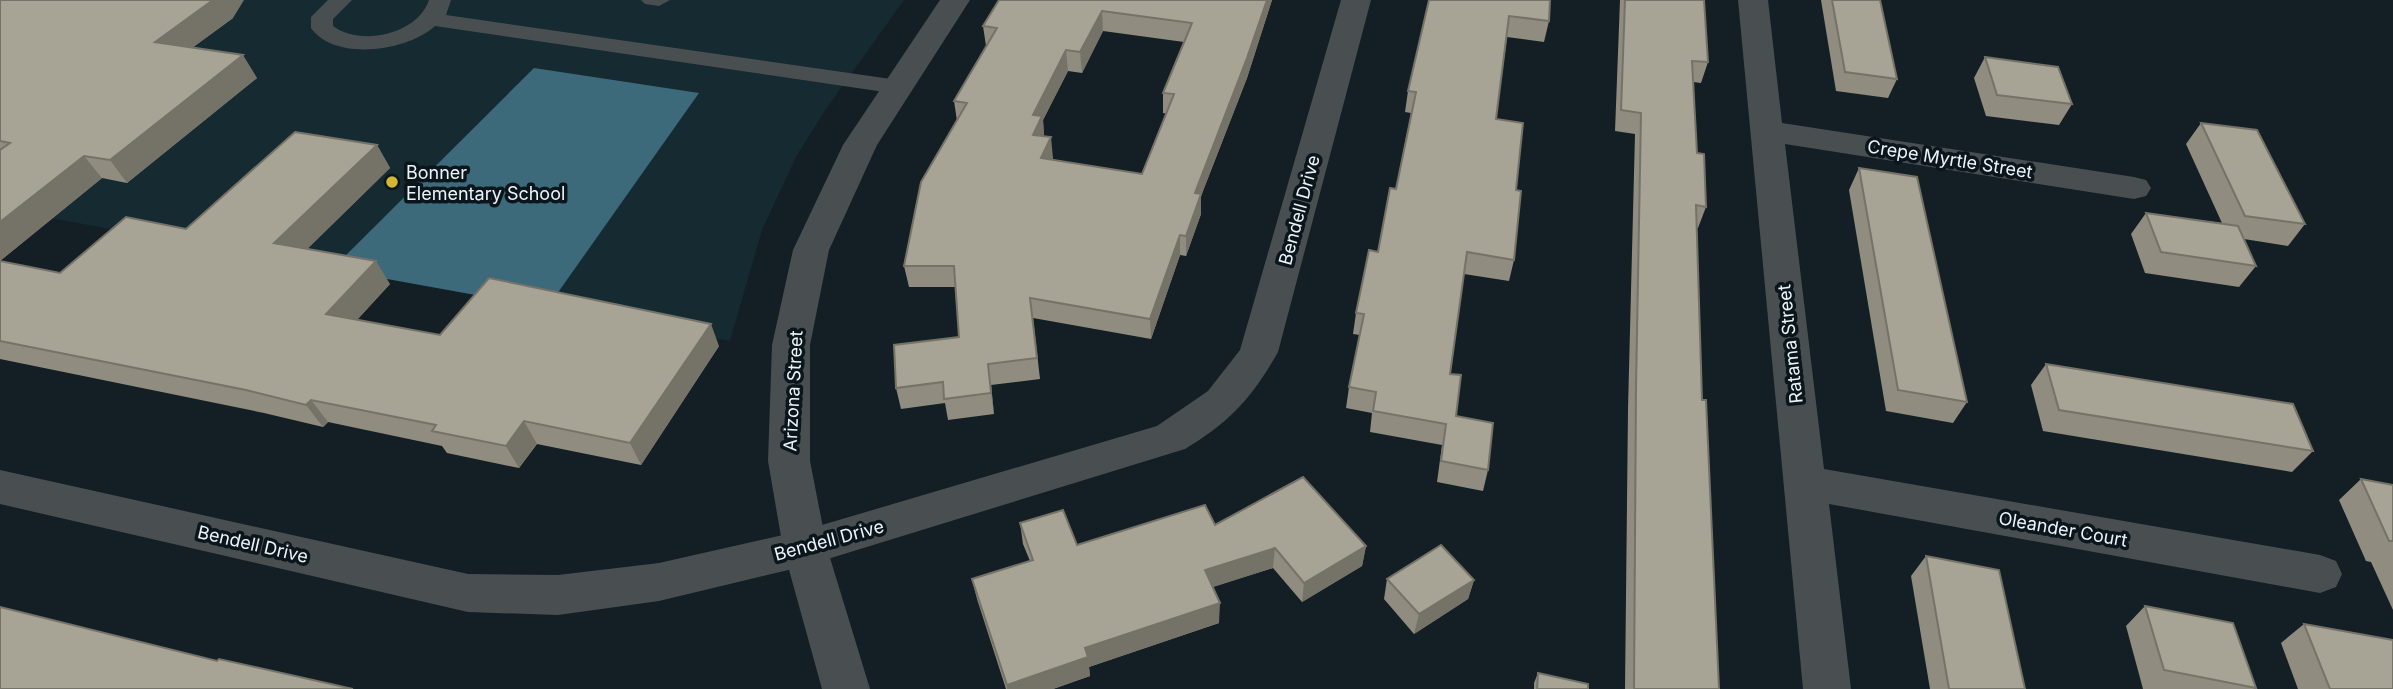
<svg xmlns="http://www.w3.org/2000/svg" width="2393" height="689" viewBox="0 0 2393 689" font-family="Inter,sans-serif">
<rect width="100%" height="100%" fill="#131f24"/>
<polygon fill="#152a31" points="0,0 904,0 826,109 797,155 762,230 730,341 0,209"/>
<polygon fill="#3d6a7a" points="534,68 699,93 547,308 332,269"/>
<g fill="none" stroke-linecap="round" stroke-linejoin="round">
<g fill="#494f51" fill-rule="evenodd">
<path d="M328 0H352L333 19V26C361 47 418 34 429 0H451L446 15 898 80 909 87 898 94 435 26C408 51 335 62 311 28V17Z"/>
<polygon points="641,0 670,0 659,6 645,4"/>
</g>
<g fill="#494f51" fill-rule="evenodd">
<path d="M1341 0H1371L1278 352C1252 398 1230 422 1185 449L805 566 659 601 558 615 468 612 0 504V470L468 574 558 575 659 563 805 530 1157 426 1208 391 1240 350Z"/>
<polygon points="1738,0 1768,0 1782,123 2134,177 2146,180 2151,188 2146,196 2134,199 1785,144 1824,469 2320,555 2336,561 2342,574 2336,587 2320,593 1829,504 1851,689 1803,689"/>
</g>
<polygon fill="#494f51" fill-rule="evenodd" points="940,0 970,0 877,145 829,250 810,345 810,461 827,548 870,689 822,689 783,548 768,461 772,345 793,250 843,145"/>
</g>
<g fill="#908c80" fill-rule="evenodd">
<polygon points="0,0 233,18 192,48 257,78 127,183 102,178 0,261"/>
<path d="M999 0H1272L1247 78 1201 196V214L1186 256 1180 255 1151 339 1033 318 1040 379 991 385 994 414 948 420 945 403 901 409 896 388 959 337 955 287H909L904 266 957 121 954 101 986 46 983 26ZM1103 31 1184 42 1163 93V113L1167 114 1142 174 1052 160 1053 158 1044 136 1043 120 1068 71 1082 73Z"/>
<polygon points="1429,0 1549,21 1544,42 1507,37 1496,119 1516,190 1514,260 1509,281 1464,274 1450,374 1456,416 1488,470 1483,491 1437,482 1442,445 1370,432 1372,413 1346,408 1349,387 1360,335 1353,334 1356,313 1378,252 1396,189 1411,113 1405,112 1408,91"/>
<polygon points="1620,0 1704,0 1708,62 1701,83 1693,82 1697,153 1706,207 1698,228 1697,228 1702,400 1719,689 1625,689 1628,409 1635,134 1615,131"/>
<polygon points="1821,0 1880,0 1897,79 1888,98 1836,91"/>
<polygon points="1985,57 2072,104 2059,125 1986,116 1974,78"/>
<polygon points="2201,123 2305,224 2288,246 2244,239 2256,266 2239,287 2145,273 2131,234 2146,213 2222,223 2186,144"/>
<polygon points="377,145 390,168 307,249 390,284 357,320 440,335 719,346 641,465 537,444 519,468 447,453 442,446 328,422 323,427 264,413 0,359 0,261 60,273 186,229"/>
<polygon points="1859,168 1967,402 1953,423 1886,411 1849,190"/>
<polygon points="2046,364 2313,451 2292,472 2043,431 2031,385"/>
<polygon points="2361,479 2393,485 2393,610 2371,562 2366,561 2339,500"/>
<polygon points="1020,523 1077,545 1215,525 1366,546 1362,566 1302,602 1273,568 1212,587 1219,623 1089,667 1090,676 1053,689 1006,689 977,599 972,579 1030,561 1023,544"/>
<polygon points="1926,556 2025,689 1930,689 1911,576"/>
<polygon points="1387,579 1474,580 1468,599 1414,634 1384,599"/>
<polygon points="2145,606 2256,688 2254,689 2143,689 2126,626"/>
<polygon points="2304,624 2393,689 2298,689 2281,643"/>
<polygon points="1538,673 1588,689 1534,689 1534,683"/>
</g>
<g fill="#757268">
<polygon points="213,0 244,0 233,18 170,64 155,42"/>
<polygon points="1267,0 1272,0 1247,78 1201,196 1201,214 1186,256 1186,236 1195,193"/>
<polygon points="1102,11 1103,31 1082,73 1080,52"/>
<polygon points="1066,50 1068,71 1043,120 1044,136 1033,135 1033,115"/>
<polygon points="243,55 257,78 127,183 110,160"/>
<polygon points="1051,137 1053,158 1043,179 1041,158"/>
<polygon points="377,145 390,168 290,266 274,243"/>
<polygon points="84,156 102,178 0,261 0,222"/>
<polygon points="1180,235 1180,255 1151,339 1150,319"/>
<polygon points="376,261 390,284 341,337 326,314"/>
<polygon points="711,324 719,346 641,465 630,443"/>
<polygon points="988,364 991,385 994,414 991,393"/>
<polygon points="311,400 328,422 323,427 306,405"/>
<polygon points="524,421 537,444 519,468 506,446"/>
<polygon points="1366,546 1362,566 1302,602 1304,583"/>
<polygon points="1275,548 1273,568 1204,590 1205,570"/>
<polygon points="1474,580 1468,599 1414,634 1419,614"/>
<polygon points="1220,603 1219,623 1089,667 1090,676 1053,689 1007,689 1007,685 1085,648"/>
</g>
<g fill="#a7a395" stroke="#757268" stroke-width="2" fill-rule="evenodd">
<polygon points="0,0 213,0 155,42 243,55 110,160 84,156 0,222 0,150 10,143 0,141"/>
<path d="M999 0H1267L1247 58 1195 193 1201 194 1186 236 1180 235 1150 319 1030 298 1037 358 988 364 991 393 944 399 943 382 896 388 894 345 959 337 954 266H904L921 182 967 103 954 101 997 28 983 26ZM1102 11 1192 23 1163 93 1174 94 1142 174 1041 158 1051 137 1033 135 1042 116 1033 115 1066 50 1080 52Z"/>
<polygon points="1429,0 1550,0 1549,21 1509,16 1496,119 1523,123 1516,190 1521,191 1514,260 1467,252 1450,374 1461,375 1456,416 1493,423 1488,470 1441,461 1446,424 1373,411 1376,392 1349,387 1364,314 1356,313 1369,250 1378,252 1390,188 1396,189 1416,92 1408,91"/>
<polygon points="1625,0 1704,0 1708,62 1692,61 1697,153 1704,154 1706,207 1696,205 1702,400 1706,400 1719,689 1634,689 1636,388 1641,113 1621,110"/>
<polygon points="1832,0 1880,0 1897,79 1845,72"/>
<polygon points="1985,57 2058,67 2072,104 1997,95"/>
<polygon points="2201,123 2257,130 2305,224 2245,216"/>
<polygon points="295,132 377,145 274,243 376,261 326,314 440,335 489,278 711,324 630,443 524,421 506,446 432,431 436,425 311,400 306,405 246,390 0,341 0,261 60,273 126,217 186,229"/>
<polygon points="1859,168 1917,177 1967,402 1898,390"/>
<polygon points="2146,213 2238,226 2256,266 2161,252"/>
<polygon points="2046,364 2293,404 2313,451 2059,410"/>
<polygon points="1303,477 1366,546 1304,583 1275,548 1205,570 1220,603 1085,648 1088,657 1007,685 972,579 1033,560 1020,523 1063,510 1077,545 1205,505 1215,525"/>
<polygon points="2361,479 2393,485 2393,541 2389,541"/>
<polygon points="1441,545 1474,580 1419,614 1387,579"/>
<polygon points="1926,556 1999,570 2025,689 1949,689"/>
<polygon points="2145,606 2233,623 2256,688 2164,670"/>
<polygon points="0,607 217,661 219,659 353,689 0,689"/>
<polygon points="2304,624 2393,640 2393,689 2330,689"/>
<polygon points="1538,673 1588,684 1588,689 1537,689"/>
</g>
<circle fill="#d4b635" stroke="#0a161b" stroke-width="2.5" cx="392" cy="182" r="7"/>
<g text-anchor="middle" dominant-baseline="central" stroke-width="7" stroke-linejoin="round" paint-order="stroke">
<g font-size="18" fill="#ecf4f8" stroke="#0a161b">
<text transform="translate(1950 159) rotate(9)">Crepe Myrtle Street</text>
<text transform="translate(1299 210) rotate(-75)">Bendell Drive</text>
<text transform="translate(1790 344) rotate(-96)">Ratama Street</text>
<text transform="translate(793 391) rotate(-87)">Arizona Street</text>
<text transform="translate(2063 529) rotate(10)">Oleander Court</text>
<text transform="translate(829 540) rotate(-15)">Bendell Drive</text>
<text transform="translate(253 544) rotate(13)">Bendell Drive</text>
</g>
<g font-size="18" fill="#ecf4f8" stroke="#0a161b" text-anchor="start">
<text x="406" y="172">Bonner<tspan x="406" dy="21">Elementary School</tspan></text>
</g>
</g>
</svg>
